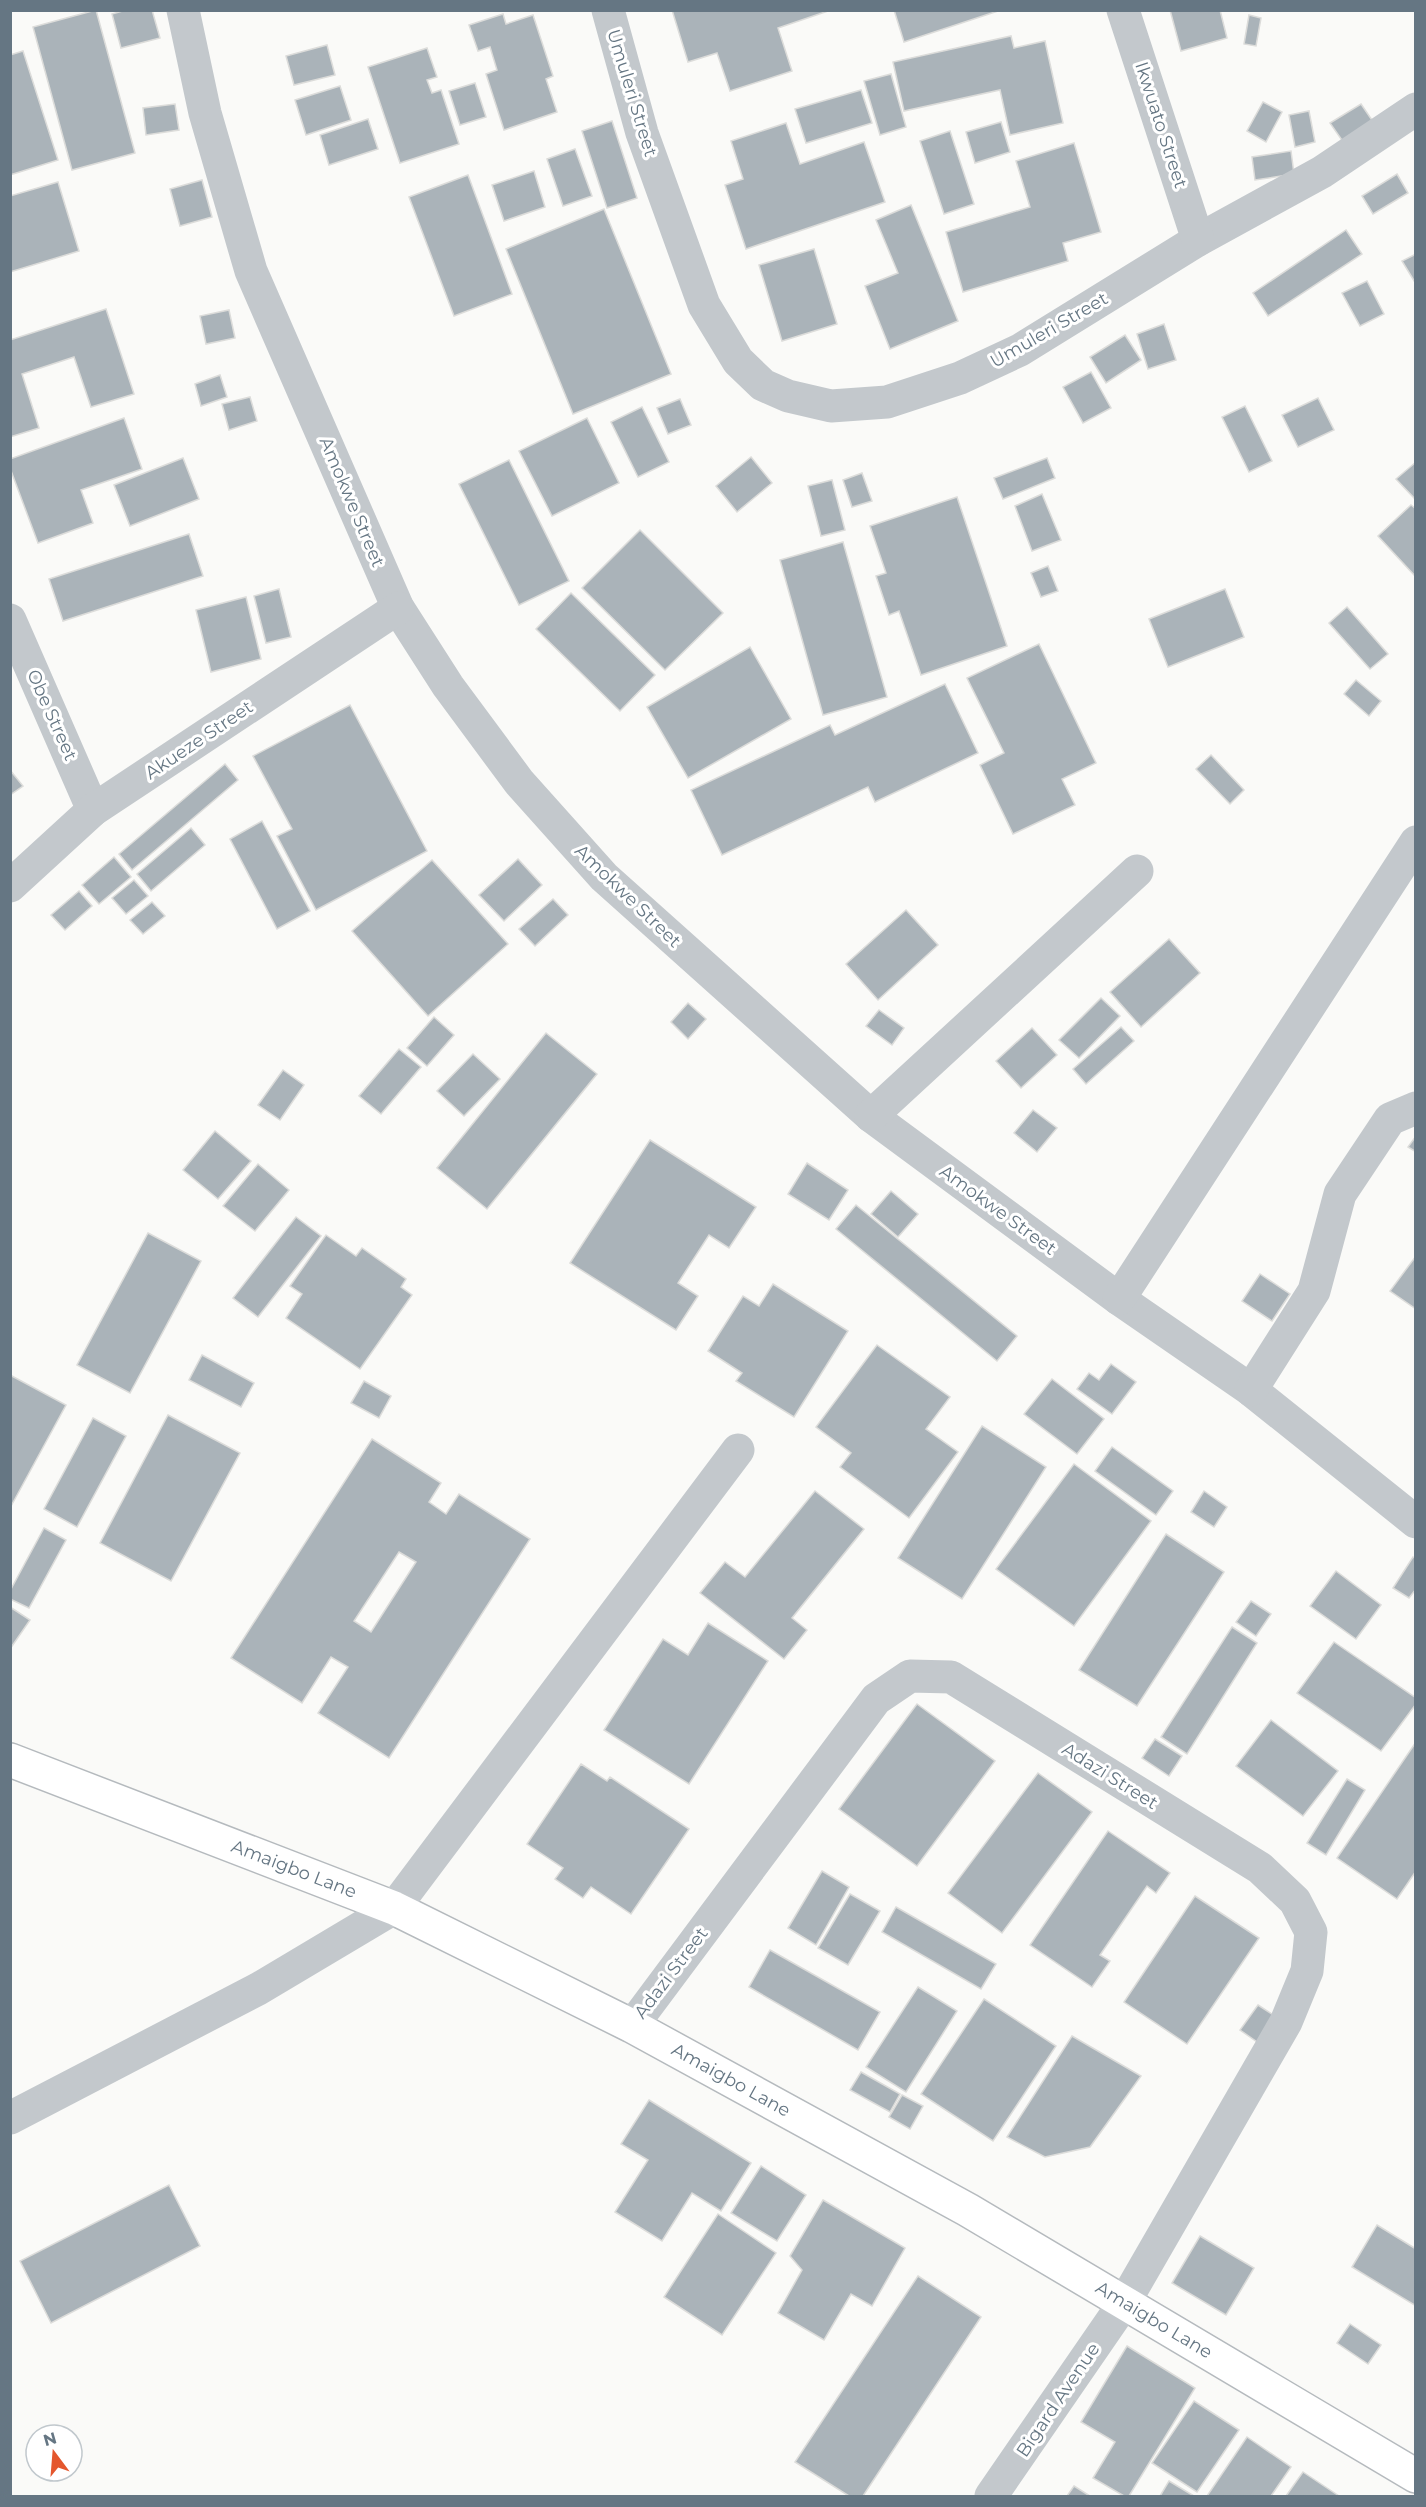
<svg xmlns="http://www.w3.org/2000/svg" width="1426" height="2507" viewBox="0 0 1426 2507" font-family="Montserrat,sans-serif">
<rect width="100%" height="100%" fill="#fafaf8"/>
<g fill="#aab3b9" stroke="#dcdcda" stroke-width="1.5" fill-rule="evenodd">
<polygon points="96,10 135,153 72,170 33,27"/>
<polygon points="126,10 152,10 160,38 121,48 112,14"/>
<polygon points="672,10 831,10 778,28 792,71 730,91 717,53 688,62"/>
<polygon points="894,10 1001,10 904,42"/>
<polygon points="1170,10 1220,10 1227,38 1181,51"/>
<polygon points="503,14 506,24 533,15 553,76 546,79 557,112 504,130 486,74 497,70 490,47 478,51 469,25"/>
<polygon points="1249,15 1261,18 1256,46 1244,44"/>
<polygon points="1011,36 1014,48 1045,41 1063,123 1010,135 1000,90 904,111 893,62"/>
<polygon points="327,45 335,75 294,85 286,56"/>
<polygon points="427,48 437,77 427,80 432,93 441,90 459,144 400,163 368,67"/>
<polygon points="23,51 58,160 10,175 10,55"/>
<polygon points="891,74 906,127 880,135 864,81"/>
<polygon points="475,83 486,117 460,125 449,91"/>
<polygon points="340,86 351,120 306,135 295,100"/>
<polygon points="861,90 872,123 806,143 795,109"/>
<polygon points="1263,102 1282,112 1266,142 1247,131"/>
<polygon points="175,104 179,130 146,135 143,108"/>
<polygon points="1361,104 1376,126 1346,146 1330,123"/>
<polygon points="1309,111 1315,142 1295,147 1289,115"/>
<polygon points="368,119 378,149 329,165 320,135"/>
<polygon points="612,121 637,198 607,208 582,131"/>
<polygon points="1001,122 1010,152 975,163 966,132"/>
<polygon points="786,123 800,164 864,142 885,202 746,249 725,185 743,179 731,141"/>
<polygon points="950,131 974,204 944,214 920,141"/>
<polygon points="1074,143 1101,232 1063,243 1068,261 963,292 946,232 1030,207 1016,161"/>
<polygon points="575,149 592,196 563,206 547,159"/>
<polygon points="1291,151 1294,174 1255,180 1252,157"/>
<polygon points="534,171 545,207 504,221 492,185"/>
<polygon points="1397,174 1408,193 1373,214 1362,196"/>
<polygon points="468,175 512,294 454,316 409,197"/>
<polygon points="202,180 212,217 180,226 170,189"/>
<polygon points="58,182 79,251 10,272 10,196"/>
<polygon points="911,205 958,321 890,349 865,286 898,273 876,220"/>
<polygon points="604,209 671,374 573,414 506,249"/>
<polygon points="1346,230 1362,254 1268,316 1253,293"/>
<polygon points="814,249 837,324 782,341 759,265"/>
<polygon points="1416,254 1416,284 1402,261"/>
<polygon points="1367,281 1384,314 1360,326 1342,293"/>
<polygon points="106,309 134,394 91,407 74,357 22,374 39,428 10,437 10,340"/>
<polygon points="229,310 235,338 206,344 200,316"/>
<polygon points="1164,324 1176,360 1148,369 1137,334"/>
<polygon points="1125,335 1141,360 1106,383 1090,357"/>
<polygon points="1091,372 1111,408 1083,423 1063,387"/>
<polygon points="220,375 227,397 201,406 195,384"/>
<polygon points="250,397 257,421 229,430 222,404"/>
<polygon points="1318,398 1334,430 1298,447 1282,415"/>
<polygon points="680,399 691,425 668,434 657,408"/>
<polygon points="1245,406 1272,461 1249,472 1222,417"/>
<polygon points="642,407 669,462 638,477 611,422"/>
<polygon points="124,418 142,469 81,490 93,523 38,543 10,468 10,459"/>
<polygon points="587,418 619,483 552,516 519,451"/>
<polygon points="751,457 772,483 737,512 716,486"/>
<polygon points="183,458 199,499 130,526 114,485"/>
<polygon points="1047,458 1055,478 1003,499 994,478"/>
<polygon points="509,460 569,581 519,605 459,484"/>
<polygon points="1416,462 1416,500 1396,479"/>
<polygon points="862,473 872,501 852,507 843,480"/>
<polygon points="832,480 845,530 821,536 808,486"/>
<polygon points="1042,494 1061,540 1032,551 1015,506"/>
<polygon points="957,497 1007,646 921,675 899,611 889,615 876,576 886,573 870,526"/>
<polygon points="1411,505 1416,509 1416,577 1378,536"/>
<polygon points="640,530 723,613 665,670 582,588"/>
<polygon points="189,534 203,576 63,621 49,579"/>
<polygon points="843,542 887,697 823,715 780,560"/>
<polygon points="1048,566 1058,591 1041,597 1031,573"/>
<polygon points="279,589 291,637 266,643 254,596"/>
<polygon points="1225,589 1244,637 1168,667 1149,619"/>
<polygon points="571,593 655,675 620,711 536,629"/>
<polygon points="246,597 261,659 211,672 196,610"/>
<polygon points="1347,607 1388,654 1370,669 1329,623"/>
<polygon points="1039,644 1096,763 1062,779 1075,805 1013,834 980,765 1004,753 967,678"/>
<polygon points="750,647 791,719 688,778 647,707"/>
<polygon points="1356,680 1381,701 1369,716 1344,694"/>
<polygon points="945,684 978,753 875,802 868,787 722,855 691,790 830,725 835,735"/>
<polygon points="350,705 427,851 316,910 277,836 292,829 253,756"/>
<polygon points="1211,755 1244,790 1230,804 1196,769"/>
<polygon points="225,764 238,780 132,870 119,854"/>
<polygon points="10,770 23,786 10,795"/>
<polygon points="262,821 310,911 277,929 230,839"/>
<polygon points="191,828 205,845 151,891 137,874"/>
<polygon points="114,857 131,877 99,904 82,885"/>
<polygon points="518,859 542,885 504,921 479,895"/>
<polygon points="432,860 508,944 428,1016 352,931"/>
<polygon points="134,880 148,896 126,914 112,898"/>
<polygon points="79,891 92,906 65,930 51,915"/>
<polygon points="553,899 568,915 535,946 519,929"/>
<polygon points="152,902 165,916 143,934 130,920"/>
<polygon points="906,910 938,945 878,1000 846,964"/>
<polygon points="1169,939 1200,973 1141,1027 1110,992"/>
<polygon points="1101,998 1120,1016 1079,1058 1059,1040"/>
<polygon points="688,1003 706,1019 688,1039 671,1022"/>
<polygon points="879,1010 904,1028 892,1045 866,1026"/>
<polygon points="434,1017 454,1035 427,1066 407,1048"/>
<polygon points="1121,1027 1134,1041 1086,1084 1073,1069"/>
<polygon points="1032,1028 1057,1055 1021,1088 996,1061"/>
<polygon points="546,1033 597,1074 487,1209 437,1168"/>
<polygon points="399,1049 421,1067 381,1114 359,1096"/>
<polygon points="473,1054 500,1079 464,1116 437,1091"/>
<polygon points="283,1070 304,1085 280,1120 258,1105"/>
<polygon points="1033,1110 1057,1128 1037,1152 1014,1133"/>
<polygon points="215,1131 251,1161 218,1199 183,1170"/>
<polygon points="1416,1136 1416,1152 1408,1147"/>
<polygon points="650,1140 756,1207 729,1248 709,1235 678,1283 698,1296 676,1330 570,1263"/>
<polygon points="807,1163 848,1190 829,1220 788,1194"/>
<polygon points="258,1164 289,1190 255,1231 223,1206"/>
<polygon points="891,1191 918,1214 898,1237 871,1214"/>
<polygon points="856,1205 1017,1336 997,1361 836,1229"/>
<polygon points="296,1217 321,1236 258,1317 233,1298"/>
<polygon points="148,1233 201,1261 130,1393 77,1365"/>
<polygon points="326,1235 356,1256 362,1248 406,1279 401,1287 412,1295 360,1369 286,1318 302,1294 290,1286"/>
<polygon points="1416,1256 1416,1309 1390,1291"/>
<polygon points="1260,1274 1290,1294 1272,1321 1242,1301"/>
<polygon points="773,1284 848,1331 794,1417 736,1381 742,1373 708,1351 743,1296 759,1306"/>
<polygon points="877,1345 950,1397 926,1429 958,1452 909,1518 840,1467 851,1453 816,1427"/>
<polygon points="202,1355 254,1383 241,1407 189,1380"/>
<polygon points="1111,1364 1136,1382 1112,1414 1077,1389 1089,1373 1099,1380"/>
<polygon points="10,1375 66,1405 10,1508"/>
<polygon points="1052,1379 1104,1419 1077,1454 1024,1414"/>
<polygon points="364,1381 391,1396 379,1418 351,1403"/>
<polygon points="168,1415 240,1453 171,1581 100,1543"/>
<polygon points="93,1418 126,1436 77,1527 44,1509"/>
<polygon points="982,1426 1046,1467 962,1599 898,1558"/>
<path d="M372 1439 441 1483 429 1502 446 1514 459 1494 530 1539 389 1758 318 1713 348 1667 331 1657 302 1703 231 1658ZM399 1552 416 1562 371 1632 354 1621Z"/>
<polygon points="1112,1447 1173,1491 1156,1515 1095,1471"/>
<polygon points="1074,1464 1151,1521 1074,1626 996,1569"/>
<polygon points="815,1491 864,1529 792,1618 807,1630 784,1659 700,1593 725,1562 745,1577"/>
<polygon points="1204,1491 1227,1507 1214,1527 1191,1512"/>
<polygon points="44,1528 66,1540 29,1608 10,1599 10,1591"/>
<polygon points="1166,1534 1224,1572 1137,1706 1079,1670"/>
<polygon points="1413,1557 1416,1559 1416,1589 1409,1598 1393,1588"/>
<polygon points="1336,1571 1381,1605 1356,1639 1310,1606"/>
<polygon points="1251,1601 1271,1614 1256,1636 1236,1622"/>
<polygon points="10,1607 30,1620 10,1649"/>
<polygon points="708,1623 768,1661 689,1784 604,1730 663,1639 688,1655"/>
<polygon points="1232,1627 1257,1643 1187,1754 1161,1737"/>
<polygon points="1334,1642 1416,1698 1416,1704 1381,1751 1297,1693"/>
<polygon points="917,1704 995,1761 917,1866 839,1809"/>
<polygon points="1271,1720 1338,1771 1303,1816 1236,1766"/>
<polygon points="1155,1739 1182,1756 1169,1776 1142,1758"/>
<polygon points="1416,1742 1416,1871 1397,1899 1337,1858"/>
<polygon points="581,1764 607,1781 610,1777 689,1829 631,1914 591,1887 583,1898 555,1879 563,1868 527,1844"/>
<polygon points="1038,1773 1092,1812 1002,1933 948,1893"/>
<polygon points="1347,1779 1365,1790 1326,1855 1307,1843"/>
<polygon points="1108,1831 1170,1873 1156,1893 1147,1886 1100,1955 1110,1961 1092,1987 1030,1945"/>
<polygon points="822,1871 849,1887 816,1945 788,1928"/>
<polygon points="850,1894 880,1911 848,1965 818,1948"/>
<polygon points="1195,1896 1259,1938 1187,2044 1124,2002"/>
<polygon points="896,1907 996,1964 981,1989 882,1932"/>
<polygon points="770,1950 880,2012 858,2050 749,1987"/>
<polygon points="918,1987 957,2011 906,2092 866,2067"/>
<polygon points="984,1999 1056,2046 993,2141 921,2094"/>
<polygon points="1258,2005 1278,2018 1260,2044 1240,2030"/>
<polygon points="1072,2036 1141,2076 1090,2147 1045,2157 1007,2137"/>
<polygon points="861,2072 900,2094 890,2112 850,2090"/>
<polygon points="902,2095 923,2106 910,2129 889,2117"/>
<polygon points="649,2100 751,2163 721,2211 692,2193 662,2241 615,2212 648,2160 621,2144"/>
<polygon points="761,2166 806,2195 777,2241 731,2213"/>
<polygon points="169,2185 200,2246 51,2323 20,2261"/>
<polygon points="823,2200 905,2248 872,2306 851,2294 824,2340 778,2313 802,2270 790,2256"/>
<polygon points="718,2214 776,2253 722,2335 664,2297"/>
<polygon points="1377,2225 1416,2249 1416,2306 1352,2267"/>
<polygon points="1200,2236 1254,2268 1226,2315 1172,2283"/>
<polygon points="918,2276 981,2317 863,2496 849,2496 795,2462"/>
<polygon points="1350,2324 1381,2345 1368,2364 1337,2343"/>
<polygon points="1127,2346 1195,2388 1129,2496 1124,2496 1093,2478 1115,2442 1081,2422"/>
<polygon points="1194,2401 1239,2430 1197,2492 1152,2463"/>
<polygon points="1247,2437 1291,2467 1271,2496 1207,2496"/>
<polygon points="1303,2472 1339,2496 1286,2496"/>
<polygon points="1169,2481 1194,2496 1160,2496"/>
<polygon points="1074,2486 1090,2496 1067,2496"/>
</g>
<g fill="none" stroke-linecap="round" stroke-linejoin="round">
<defs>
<polyline id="major" points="10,1760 394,1908 632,2026 968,2210 1416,2476"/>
</defs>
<use href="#major" stroke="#b5babe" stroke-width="36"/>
<g stroke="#c3c8cc" stroke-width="33">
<polyline points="183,10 205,113 251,271 398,608 448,686 519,782 604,877 871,1116 1119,1299 1251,1390 1416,1522"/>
<polyline points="608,10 642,133 704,305 738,361 763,385 788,396 831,406 887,402 960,378 1020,350 1198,240 1322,172 1416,109"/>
<polyline points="1123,10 1198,240"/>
<polyline points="10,620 93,810"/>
<polyline points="10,886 93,810 398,608"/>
<polyline points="871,1116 1137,871"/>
<polyline points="1119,1299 1416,842"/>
<polyline points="1251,1390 1314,1291 1340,1194 1390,1119 1416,1108"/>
<polyline points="632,2026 876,1699 910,1676 951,1677 1260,1868 1295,1901 1311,1932 1307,1971 1286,2022 1124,2303 991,2496"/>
<polyline points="10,2118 258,1989 394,1908 738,1450"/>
</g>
<use href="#major" stroke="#fff" stroke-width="33"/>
</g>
<g text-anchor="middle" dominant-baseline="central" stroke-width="6" stroke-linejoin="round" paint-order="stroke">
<g font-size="18" fill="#657683" stroke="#fff">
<text transform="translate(632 93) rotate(73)">Umuleri Street</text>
<text transform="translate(1161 125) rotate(72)">Ikwuato Street</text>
<text transform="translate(1049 330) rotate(-30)">Umuleri Street</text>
<text transform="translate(352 502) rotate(67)">Amokwe Street</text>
<text transform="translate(52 715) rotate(66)">Obe Street</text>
<text transform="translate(199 740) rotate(-34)">Akueze Street</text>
<text transform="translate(628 896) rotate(44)">Amokwe Street</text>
<text transform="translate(998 1210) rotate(36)">Amokwe Street</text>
<text transform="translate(1110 1776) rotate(32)">Adazi Street</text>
<text transform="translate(294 1869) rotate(21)">Amaigbo Lane</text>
<text transform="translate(671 1973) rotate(-53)">Adazi Street</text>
<text transform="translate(731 2080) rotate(29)">Amaigbo Lane</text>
<text transform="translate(1154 2320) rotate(31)">Amaigbo Lane</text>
<text transform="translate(1058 2400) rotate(-56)">Bigard Avenue</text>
</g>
</g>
<rect width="1426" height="2507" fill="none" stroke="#657683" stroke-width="24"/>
<g transform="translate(54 2453) rotate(344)"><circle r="28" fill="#ffffff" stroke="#c1c8cd" stroke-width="1.5"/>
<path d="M0-4.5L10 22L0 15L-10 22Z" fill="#e4572e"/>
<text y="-9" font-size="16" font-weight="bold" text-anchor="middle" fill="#657683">N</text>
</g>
</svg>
